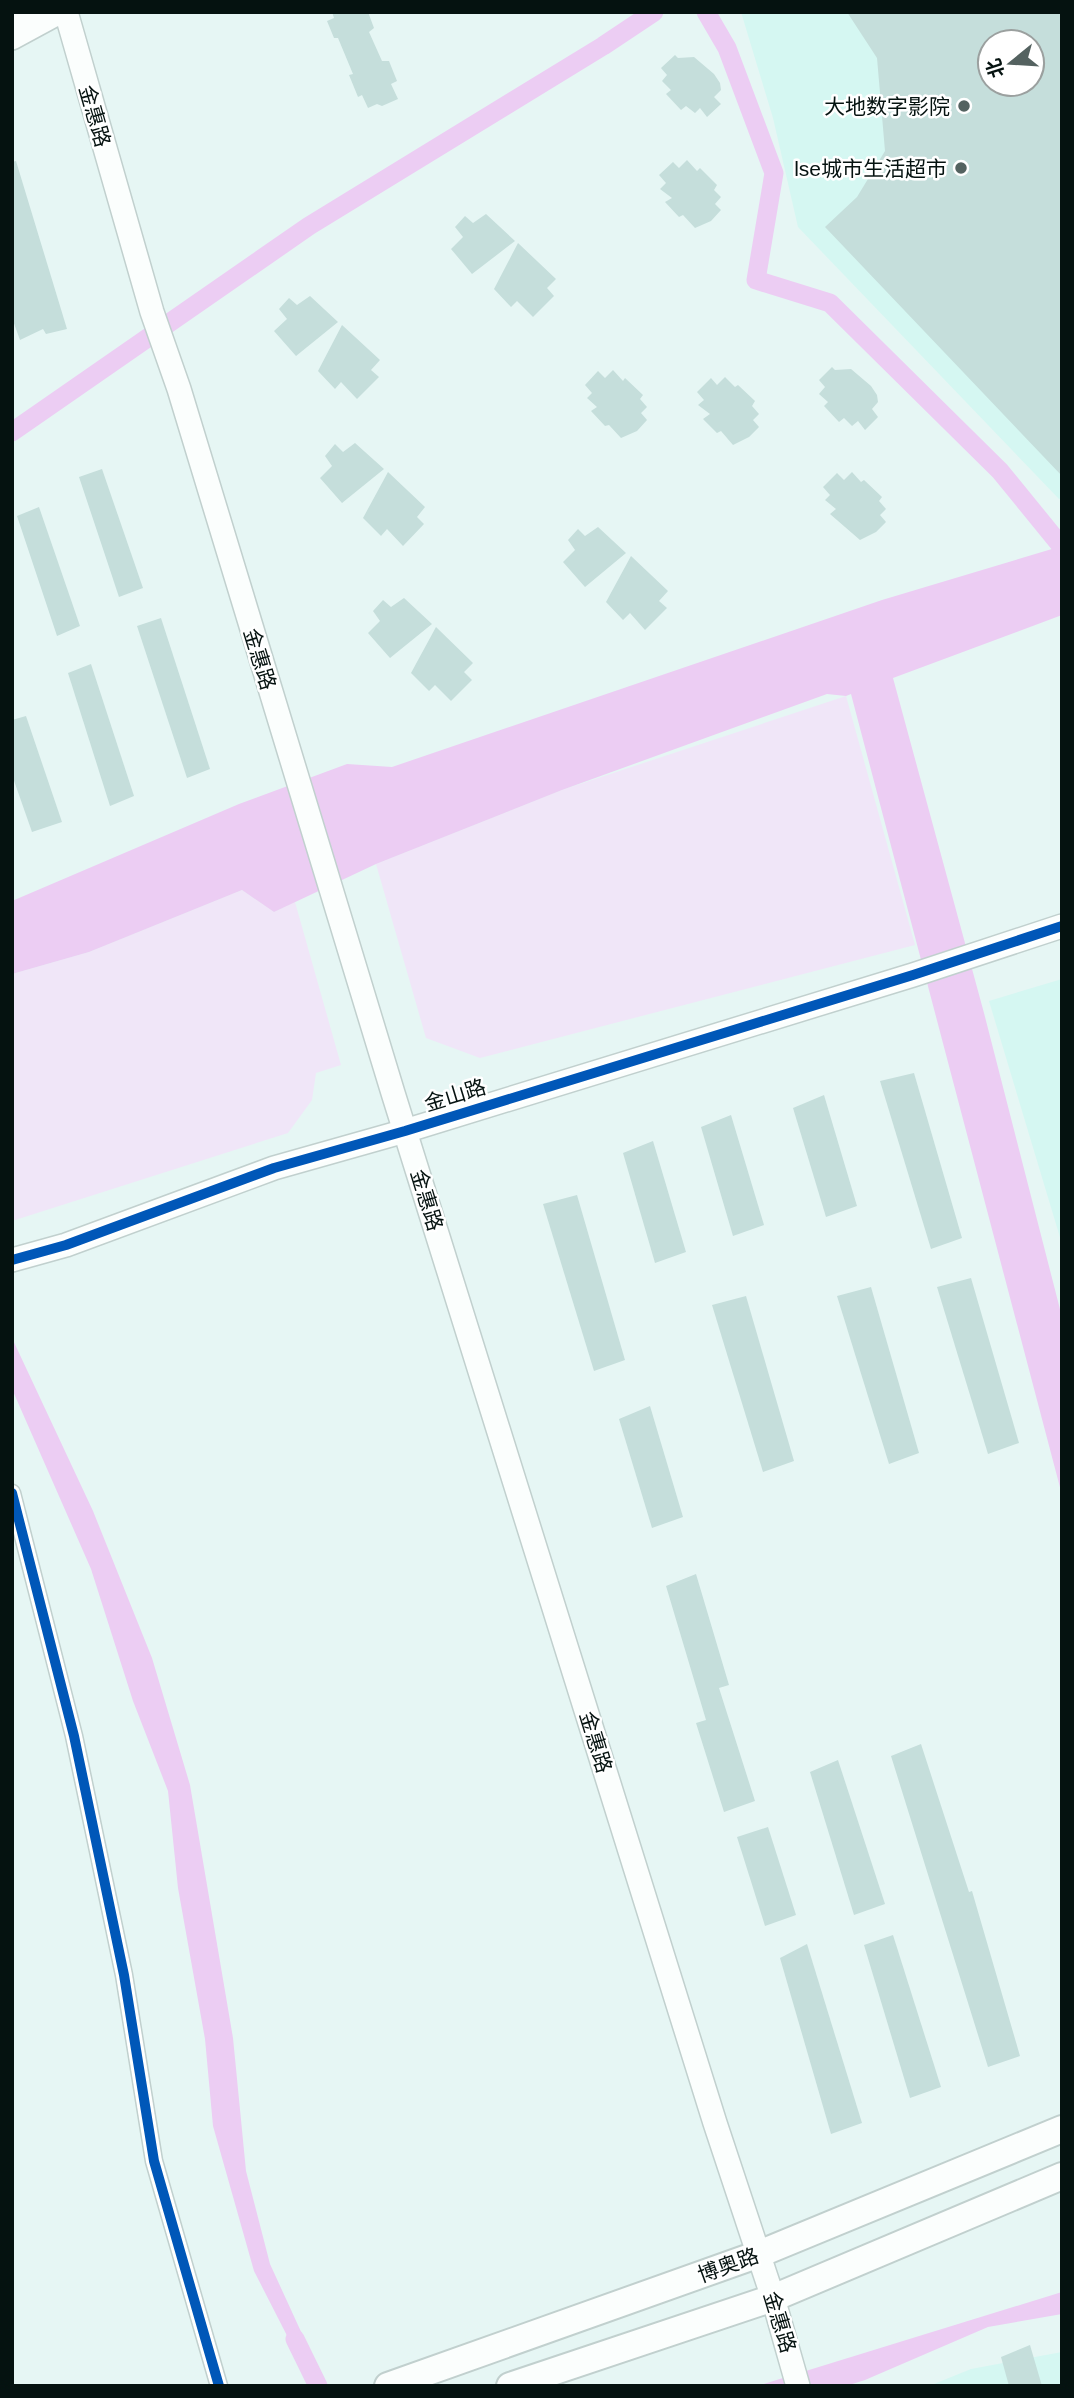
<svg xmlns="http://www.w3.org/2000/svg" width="1074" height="2398" viewBox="0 0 1074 2398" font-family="Arial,'Noto Sans SC',sans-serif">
<rect width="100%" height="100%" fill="#e6f6f4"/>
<g fill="#d5f7f2" fill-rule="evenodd">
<path d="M741 12H1062V498L1059 499 798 227 773 118ZM990 42H1032V84H990Z"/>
<polygon points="1062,979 1062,1244 989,1001"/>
<polygon points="1062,2352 1062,2386 929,2386 971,2369"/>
</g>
<g fill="#f0e6f8">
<polygon points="846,696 915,945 480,1058 426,1038 376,864 562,790"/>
<polygon points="242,890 274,912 295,902 341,1065 316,1073 312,1100 288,1133 12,1221 12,974 89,952"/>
</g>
<g fill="#eccdf3">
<polygon points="1062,546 1062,615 893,678 984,1013 1062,1317 1062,1495 851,694 846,696 827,694 562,790 376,864 274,912 242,890 89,952 12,974 12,901 239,804 347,764 392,767 882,600"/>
<polygon points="12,1338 93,1511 152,1658 190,1785 233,2038 246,2171 270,2264 314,2360 302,2365 254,2271 213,2126 205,2039 178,1888 168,1791 133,1701 91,1569 12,1389"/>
<polygon points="1062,2292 1062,2314 988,2327 865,2380 846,2386 757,2386"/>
</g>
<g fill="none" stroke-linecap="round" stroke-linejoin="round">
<g stroke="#eccdf3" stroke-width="19">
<polyline points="706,12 727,48 774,173 756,280 830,303 1000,471 1062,547"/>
<polyline points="12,432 309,226 603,46 654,12"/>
<polyline points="295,2339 318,2386"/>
</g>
</g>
<g fill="#c5dedb" fill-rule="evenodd">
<polygon points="332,12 368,12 374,28 369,32 382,61 389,61 397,81 391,84 398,99 382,106 377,104 368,108 362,95 358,97 349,75 353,74 338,38 334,38 327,21 334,18"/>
<path d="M847 12H1062V476L825 227 857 197 885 151 877 58ZM990 42H1032V84H990Z"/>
<polygon points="675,55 678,58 694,57 714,74 720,83 721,90 714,97 721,104 707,117 700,108 695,113 686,106 681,110 666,94 671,90 662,81 667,75 661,68"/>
<polygon points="687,160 697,171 700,168 717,185 714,190 721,197 715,204 721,210 711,221 695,228 683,215 679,217 665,202 672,198 660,189 666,183 659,175 673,162 679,168"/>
<polygon points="16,161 67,329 46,334 43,329 20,340 12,318 12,162"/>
<polygon points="486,214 515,241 472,274 451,249 463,237 455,227 465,216 473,223"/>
<polygon points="518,243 556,279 547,288 554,296 533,317 517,301 511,307 494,289"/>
<polygon points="310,296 338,322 296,356 274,331 287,319 279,309 289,298 297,305"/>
<polygon points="342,325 380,360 371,370 379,377 357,399 341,382 335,389 318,371"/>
<polygon points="832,367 835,370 851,369 871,386 877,395 878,402 872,409 878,417 865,430 858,421 852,426 844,418 839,422 824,406 828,402 819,394 825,387 819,380"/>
<polygon points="613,370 623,381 625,378 643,395 640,399 647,407 641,413 647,420 637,431 621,438 609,425 605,426 591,411 597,407 587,398 592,393 585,385 598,371 605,378"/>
<polygon points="725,377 735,387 738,385 755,401 752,406 759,414 753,420 759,427 749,437 733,445 721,431 717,433 703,419 710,414 698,405 704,400 697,392 711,378 717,385"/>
<polygon points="355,443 384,469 342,503 320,478 332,466 325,456 335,444 343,452"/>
<polygon points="102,469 143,588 119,597 79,477"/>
<polygon points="388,472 425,507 417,517 424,524 403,546 387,529 381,536 363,518"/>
<polygon points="852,472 861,482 864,480 882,497 879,501 886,509 880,515 886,522 876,532 860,540 830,514 836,509 825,500 830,495 823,487 837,473 844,480"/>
<polygon points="39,507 80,626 57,636 17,516"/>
<polygon points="598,527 626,553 585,587 563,562 575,550 568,540 578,529 585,536"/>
<polygon points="631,556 668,591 659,601 667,608 645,630 630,613 623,620 606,602"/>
<polygon points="404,598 432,624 390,658 368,633 380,621 373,611 383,600 391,607"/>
<polygon points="161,618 210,769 187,778 137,626"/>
<polygon points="436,627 473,663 464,672 472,680 451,701 435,685 429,691 411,673"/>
<polygon points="91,664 134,796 110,806 68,673"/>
<polygon points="26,716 62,822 32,832 12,775 12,720"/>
<polygon points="914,1073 962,1238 931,1249 880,1081"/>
<polygon points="824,1095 857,1206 826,1217 793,1108"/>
<polygon points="731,1115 764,1225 733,1236 701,1127"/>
<polygon points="653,1141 686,1252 655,1263 623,1153"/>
<polygon points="577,1195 625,1360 594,1371 543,1204"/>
<polygon points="971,1278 1019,1443 988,1454 937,1287"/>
<polygon points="871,1287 919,1453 889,1464 837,1296"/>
<polygon points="746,1296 794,1461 763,1472 712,1305"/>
<polygon points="650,1406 683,1517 652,1528 619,1419"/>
<polygon points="696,1574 729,1685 719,1688 755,1801 724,1812 696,1723 706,1720 666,1586"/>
<polygon points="921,1744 969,1892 972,1891 1020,2056 988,2067 891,1756"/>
<polygon points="838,1760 885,1904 854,1915 810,1772"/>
<polygon points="768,1827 796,1915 765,1926 737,1837"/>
<polygon points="893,1935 941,2087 910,2098 864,1945"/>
<polygon points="807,1944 862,2123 831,2134 780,1958"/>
<polygon points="1030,2345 1042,2386 1009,2386 1001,2357"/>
</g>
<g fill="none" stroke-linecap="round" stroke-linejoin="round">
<defs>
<polyline id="street" points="12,1493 74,1736 124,1975 154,2161 219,2386"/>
<g id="secondary">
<polyline points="66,12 152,312 179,389 393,1093 715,2123 773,2298 798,2386"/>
<polyline points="12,16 24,12"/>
<polyline points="12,38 60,12"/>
<polyline points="12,1260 66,1245 274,1168 405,1131 913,975 1062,926"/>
</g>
<g id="primary">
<polyline points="388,2386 759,2254 1062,2129"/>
<polyline points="510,2386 773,2298 1062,2176"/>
</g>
</defs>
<use href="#street" stroke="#c1d0ce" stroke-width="19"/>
<use href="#secondary" stroke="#c1d0ce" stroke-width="26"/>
<use href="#primary" stroke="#c1d0ce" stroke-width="30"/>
<use href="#street" stroke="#fbfefd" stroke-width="16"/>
<use href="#secondary" stroke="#fbfefd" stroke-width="23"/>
<use href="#primary" stroke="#fbfefd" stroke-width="26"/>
<defs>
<g id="cycleway">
<polyline points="12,1260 66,1245 274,1168 405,1131 913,975 1062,926"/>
<polyline points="12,1493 74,1736 124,1975 154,2161 219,2386"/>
</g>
</defs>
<use href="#cycleway" stroke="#fff" stroke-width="15"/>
<use href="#cycleway" stroke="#0057b8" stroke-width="10"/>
</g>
<g fill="#546260" stroke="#fff" stroke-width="2.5">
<circle cx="964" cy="106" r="7"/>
<circle cx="961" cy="168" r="7"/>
</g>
<g text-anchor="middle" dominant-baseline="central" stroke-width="5" stroke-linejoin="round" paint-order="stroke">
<g font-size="21" fill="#051210" stroke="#fff" text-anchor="end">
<text x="950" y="106">大地数字影院</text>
<text x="947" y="168">lse城市生活超市</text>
</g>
<g font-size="21" fill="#051210" stroke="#fff">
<text transform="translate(95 116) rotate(74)">金惠路</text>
<text transform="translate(260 659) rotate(73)">金惠路</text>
<text transform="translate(455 1095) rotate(-17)">金山路</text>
<text transform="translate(427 1200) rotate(73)">金惠路</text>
<text transform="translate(596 1742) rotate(73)">金惠路</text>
<text transform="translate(728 2265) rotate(-20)">博奥路</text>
<text transform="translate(780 2322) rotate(73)">金惠路</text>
</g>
</g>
<rect width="1074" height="2398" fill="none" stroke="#051210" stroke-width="28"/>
<g transform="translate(1011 63) rotate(252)"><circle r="33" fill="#ffffff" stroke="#9ba09f" stroke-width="2"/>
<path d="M0-5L12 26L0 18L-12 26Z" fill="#546260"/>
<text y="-10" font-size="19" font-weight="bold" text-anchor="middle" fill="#051210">北</text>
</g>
</svg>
